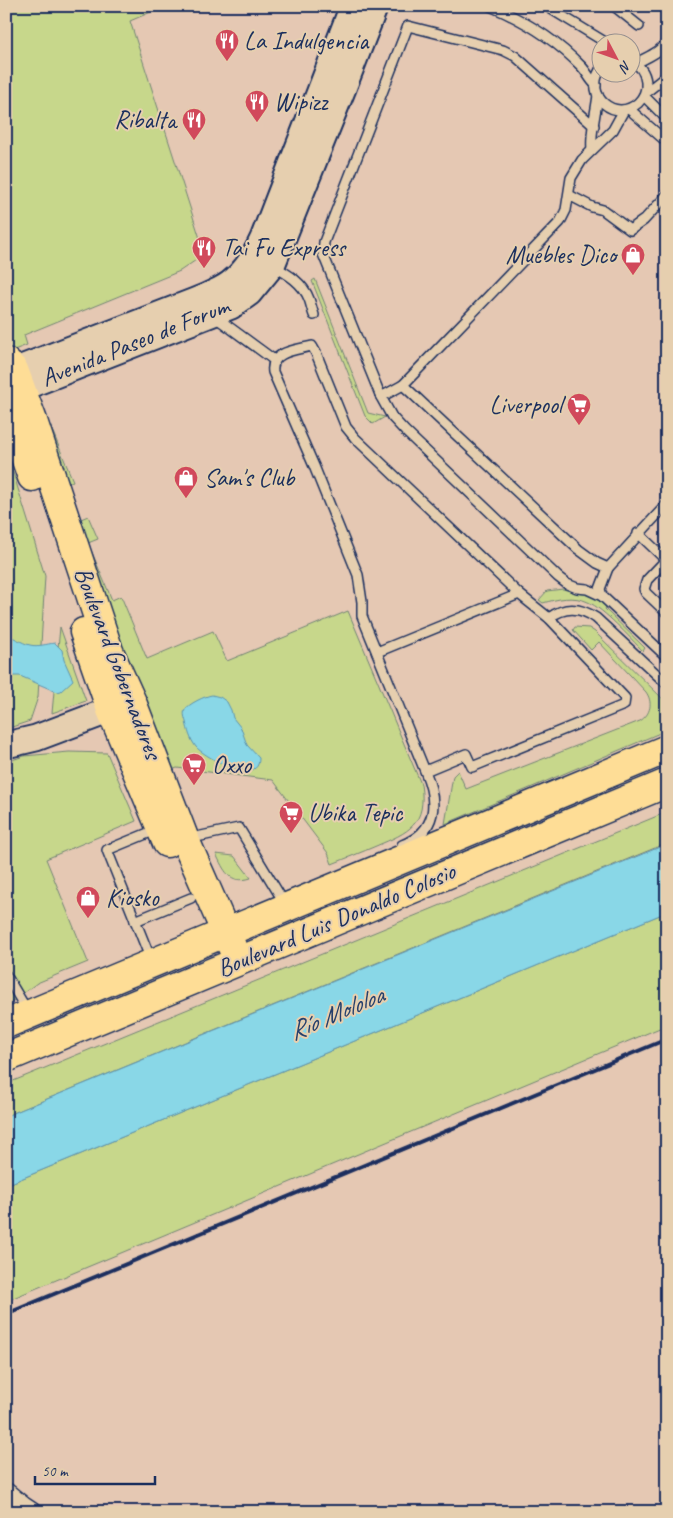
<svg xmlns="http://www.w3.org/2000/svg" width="673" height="1518" viewBox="0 0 673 1518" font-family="Caveat,sans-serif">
<rect width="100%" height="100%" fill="#e5c8b3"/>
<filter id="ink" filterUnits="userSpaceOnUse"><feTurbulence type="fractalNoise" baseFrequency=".02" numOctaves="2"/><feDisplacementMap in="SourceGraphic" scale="10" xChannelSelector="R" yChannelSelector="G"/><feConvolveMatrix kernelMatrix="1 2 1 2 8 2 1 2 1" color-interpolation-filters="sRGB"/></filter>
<g filter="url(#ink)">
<g fill="#c7d78b" stroke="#718374">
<polygon points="6,6 165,6 130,21 205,254 180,271 24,335 27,345 9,352 6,345"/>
<polygon points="315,279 368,413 385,417 373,424 365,416 312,281"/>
<path d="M50 425 73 481 66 484 81 519 88 516 98 539 88 543 112 600 121 596 147 659 213 631 227 661 348 611 421 784C427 825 409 832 376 846 362 852 347 858 332 864L328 853 273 780 177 768 167 772 127 674 47 427Z"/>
<polygon points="7,453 45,576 38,697 30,721 6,729"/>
<path d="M563 589 574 592 592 594 607 606 605 609 645 648 643 651C630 638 604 609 588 602 574 595 557 599 543 603L539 600 547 591Z"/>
<polygon points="60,627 86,701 52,713"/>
<path d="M575 627 589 628 595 632 667 703V730L445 824 453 776 458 771 466 789 640 721C651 714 653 702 646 692L599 642 591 650 573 630Z"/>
<polygon points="69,752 107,753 136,821 46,859 88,962 37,983 6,1006 6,762 24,756"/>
<polygon points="667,812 667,843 6,1116 6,1084"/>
<path d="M216 854 234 856 251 878C229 885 224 870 216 854Z"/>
<polygon points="667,912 667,1025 6,1301 6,1185"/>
</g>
<g fill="#89d7e7" stroke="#5d94b0">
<path d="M6 636C14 636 21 643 30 645 38 647 46 644 55 643L62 650 64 660 73 680 61 691 57 692 20 676H6Z"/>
<path d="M212 695 220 697 227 702 231 710 233 718 241 728 247 745 259 758C260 787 206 758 196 747 190 739 188 731 186 722 185 718 183 714 185 710 188 704 205 696 212 695Z"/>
<polygon points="667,844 667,912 6,1185 6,1116"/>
</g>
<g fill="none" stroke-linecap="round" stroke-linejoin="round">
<defs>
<g id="lane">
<path d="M490 6C524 20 556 40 582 67 587 72 590 80 596 85"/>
<polyline points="546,6 605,42"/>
<polyline points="614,6 639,26"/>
<path d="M636 63C646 58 661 52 667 41"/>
<path d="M600 70C584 96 615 123 638 103 644 97 647 90 646 82 645 72 639 64 630 61"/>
<polyline points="645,93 664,78 667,75"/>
<polyline points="644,96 667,119"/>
<polyline points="629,109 667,142"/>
<polyline points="624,110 613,130 582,160 571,178 566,210 560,222 403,385 578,549 597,563 608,568 667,504"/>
<path d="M592 150C590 132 596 113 598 95"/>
<polyline points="569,195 592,207 603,210 630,230 644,220 667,195"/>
<path d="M273 266C288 274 303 283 309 299 311 304 312 310 314 315"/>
<polyline points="214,316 274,360"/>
<polyline points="403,385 381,397 323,254 324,242 408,26 503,50 515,56 524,64 594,126"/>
<polyline points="381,397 392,417 405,431 558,577 567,584 577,588 587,589 602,596 667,657"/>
<polyline points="638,533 666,560 647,580 644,589 646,593 667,613"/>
<polyline points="602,596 600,589 608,568"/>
<path d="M549 618C565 606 580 607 596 618L667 684"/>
<polyline points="377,652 519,594"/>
<polyline points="187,839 239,828 285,904"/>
<path d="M402 845C438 831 438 802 425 771L362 616V602L358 575 314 466 273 372C270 351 297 350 312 346L316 353 346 427 355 438 519 594 549 618 625 698 624 705 472 767 466 754 425 771"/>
<polyline points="135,921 191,898"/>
<polyline points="151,960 107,850 158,829"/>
<polyline points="6,975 28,1012"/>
</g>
<polyline id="street" points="6,1492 23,1506 32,1512"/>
<g id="secondary">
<path d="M6 374 195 301C203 298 212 294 220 290 240 280 254 259 263 239L353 6"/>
<polyline points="6,394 231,306 249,293 272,265 343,88 375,6"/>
<polyline points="6,745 36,738 129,703"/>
</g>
<g id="primary">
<polyline points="6,362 14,370 33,421 109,651 132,702 185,840 233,949"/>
<polyline points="6,403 32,477"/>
<polyline points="84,632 111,710 167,843"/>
<polyline points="6,1024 667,749"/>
<polyline points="6,1058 667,783"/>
</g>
</defs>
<use href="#lane" stroke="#1b2f5e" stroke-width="12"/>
<use href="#street" stroke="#1b2f5e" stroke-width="21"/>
<use href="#secondary" stroke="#1b2f5e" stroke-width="29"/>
<use href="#primary" stroke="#1b2f5e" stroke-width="31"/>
<use href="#lane" stroke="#e6cfaf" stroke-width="9"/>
<use href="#street" stroke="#e6cfaf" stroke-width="18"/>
<use href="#secondary" stroke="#e6cfaf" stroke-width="25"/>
<use href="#primary" stroke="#fedd96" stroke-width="28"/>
<polyline stroke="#1b2f5e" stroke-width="4" points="6,1314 667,1039"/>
</g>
</g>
<defs>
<symbol id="restaurant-pin" viewBox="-11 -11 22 30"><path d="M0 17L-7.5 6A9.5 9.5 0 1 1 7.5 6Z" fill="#d1495b" stroke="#e6cfaf"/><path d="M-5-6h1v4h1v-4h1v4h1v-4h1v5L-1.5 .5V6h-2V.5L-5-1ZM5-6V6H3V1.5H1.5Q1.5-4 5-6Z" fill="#fff"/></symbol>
<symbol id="shop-pin" viewBox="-11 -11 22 30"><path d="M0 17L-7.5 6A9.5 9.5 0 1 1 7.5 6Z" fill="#d1495b" stroke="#e6cfaf"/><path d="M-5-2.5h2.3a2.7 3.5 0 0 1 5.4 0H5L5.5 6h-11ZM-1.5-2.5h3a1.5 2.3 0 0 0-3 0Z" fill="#fff"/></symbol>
<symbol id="supermarket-pin" viewBox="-11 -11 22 30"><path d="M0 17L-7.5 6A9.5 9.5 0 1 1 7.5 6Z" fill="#d1495b" stroke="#e6cfaf"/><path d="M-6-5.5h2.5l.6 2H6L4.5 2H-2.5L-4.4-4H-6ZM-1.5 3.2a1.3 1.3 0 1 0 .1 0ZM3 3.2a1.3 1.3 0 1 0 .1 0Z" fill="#fff"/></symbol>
</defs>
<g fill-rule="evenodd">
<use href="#restaurant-pin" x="213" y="27" width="28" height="38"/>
<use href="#restaurant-pin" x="243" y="88" width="28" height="38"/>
<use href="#restaurant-pin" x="180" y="106" width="28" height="38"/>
<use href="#restaurant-pin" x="190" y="234" width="28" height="38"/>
<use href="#shop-pin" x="619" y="241" width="28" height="38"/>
<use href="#supermarket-pin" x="565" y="391" width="28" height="38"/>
<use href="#shop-pin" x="172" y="464" width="28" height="38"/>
<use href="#supermarket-pin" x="180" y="751" width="28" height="38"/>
<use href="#supermarket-pin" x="277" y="799" width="28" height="38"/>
<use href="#shop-pin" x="74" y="884" width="28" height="38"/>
</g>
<g text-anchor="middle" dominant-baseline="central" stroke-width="4" stroke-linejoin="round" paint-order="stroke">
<g font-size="25" fill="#1b2f5e" stroke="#e6cfaf" text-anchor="start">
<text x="244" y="41">La Indulgencia</text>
<text x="274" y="102">Wipizz</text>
<text x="176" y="120" text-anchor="end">Ribalta</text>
<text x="222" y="248">Tai Fu Express</text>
<text x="616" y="255" text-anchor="end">Muebles Dico</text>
<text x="562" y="405" text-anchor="end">Liverpool</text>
<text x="204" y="478">Sam's Club</text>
<text x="212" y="765">Oxxo</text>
<text x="308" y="813">Ubika Tepic</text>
<text x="106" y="898">Kiosko</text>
</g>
<g font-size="25" fill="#1b2f5e" stroke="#e6cfaf">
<text transform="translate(135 342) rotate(-22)">Avenida Paseo de Forum</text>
<text transform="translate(118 663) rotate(69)">Boulevard Gobernadores</text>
<text transform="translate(336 920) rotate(-23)">Boulevard Luis Donaldo Colosio</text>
</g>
<g font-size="26" font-style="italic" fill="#26406c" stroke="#e6cfaf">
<text transform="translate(336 1013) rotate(-23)">Río Mololoa</text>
</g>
</g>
<rect width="673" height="1518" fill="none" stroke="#e6cfaf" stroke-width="25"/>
<rect x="12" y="12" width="648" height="1493" fill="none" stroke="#1b2f5e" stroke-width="2" filter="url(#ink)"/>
<g transform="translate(616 58) rotate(131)"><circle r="24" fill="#e6cfaf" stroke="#958f8f"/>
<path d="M0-4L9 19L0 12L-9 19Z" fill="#d1495b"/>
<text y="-8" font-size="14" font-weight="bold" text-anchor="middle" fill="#1b2f5e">N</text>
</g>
<path d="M35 1476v8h120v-8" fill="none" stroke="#1b2f5e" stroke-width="2.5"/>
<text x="42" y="1476" font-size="15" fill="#1b2f5e" stroke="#e6cfaf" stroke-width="4" paint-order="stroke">50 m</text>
</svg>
